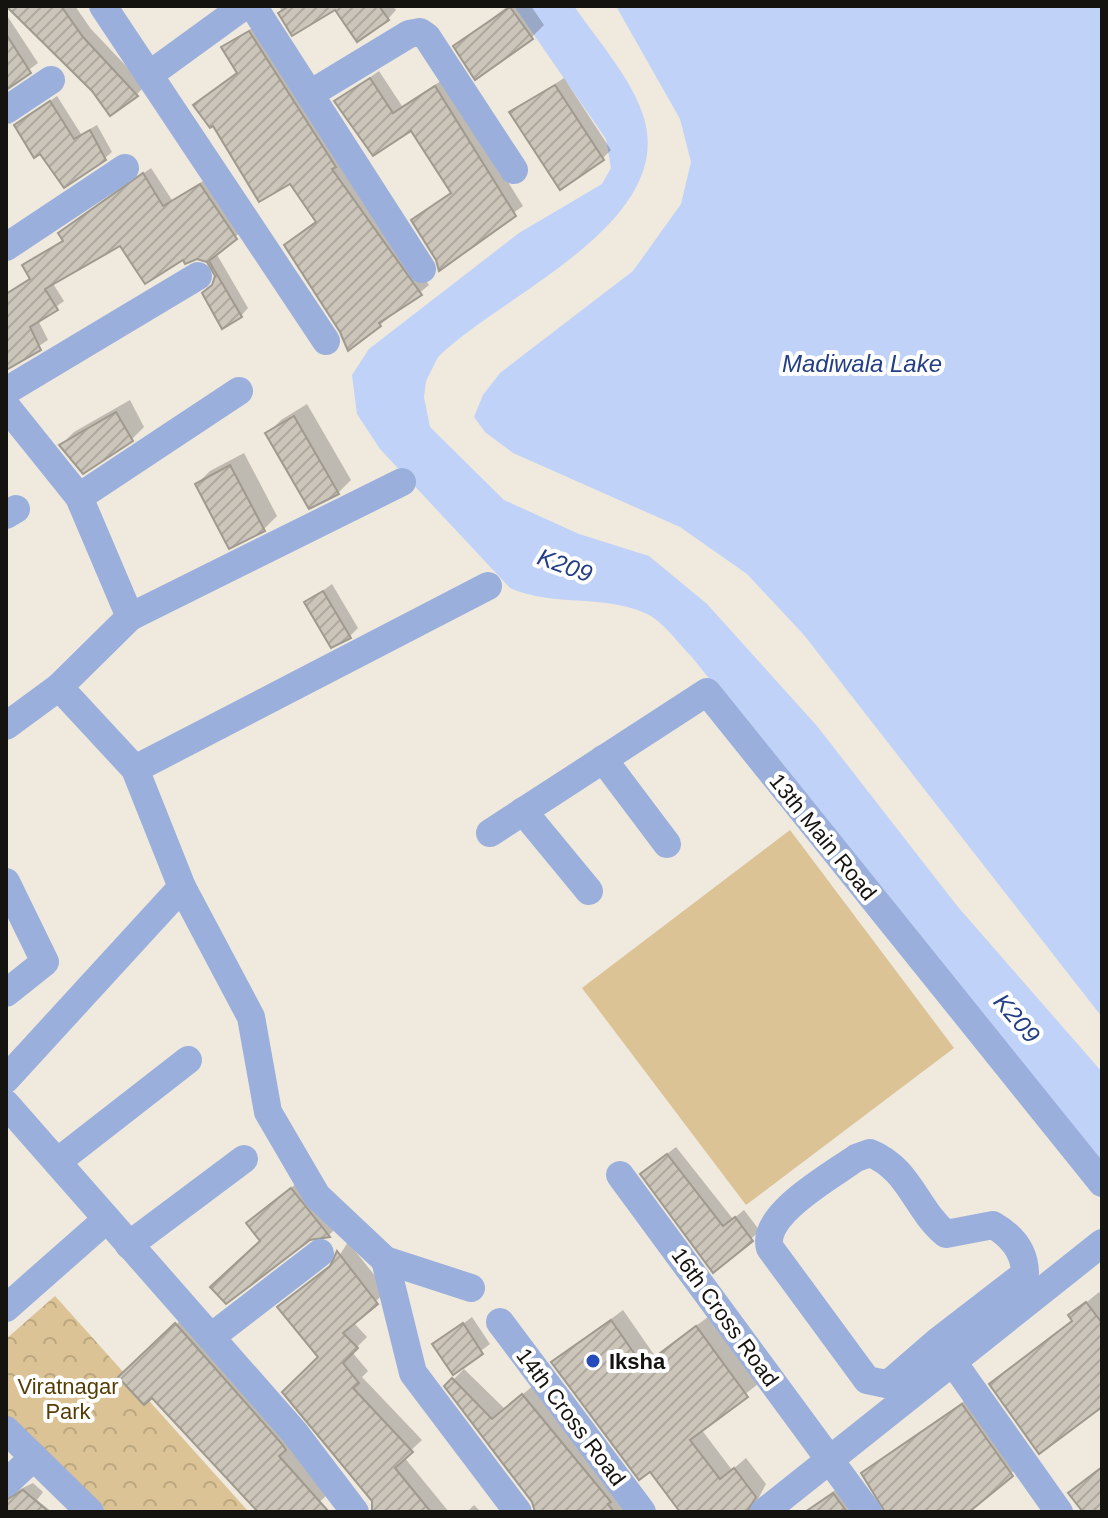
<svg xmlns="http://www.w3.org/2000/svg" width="1108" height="1518" viewBox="0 0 1108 1518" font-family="Arial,sans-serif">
<defs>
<pattern id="forest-crowns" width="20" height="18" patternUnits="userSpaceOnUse" patternTransform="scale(2)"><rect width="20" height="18" fill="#dbc395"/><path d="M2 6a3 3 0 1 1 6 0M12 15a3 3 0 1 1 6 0" fill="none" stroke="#bba77f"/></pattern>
<pattern id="building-hatch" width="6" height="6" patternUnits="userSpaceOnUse" patternTransform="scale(2)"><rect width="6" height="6" fill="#ccc5ba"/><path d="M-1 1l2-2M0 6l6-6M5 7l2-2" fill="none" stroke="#aea89f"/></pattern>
</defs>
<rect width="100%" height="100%" fill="#efe9de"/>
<polygon fill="#dbc395" points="790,830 954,1048 746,1205 582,988"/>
<polygon fill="url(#forest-crowns)" points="55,1296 248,1511 94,1512 6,1421 6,1339"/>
<g fill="#c0d2f8">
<path d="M514 6H574C595 37 632 79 643 115 679 223 500 295 438 357L426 381 424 397 430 427 504 500 579 534 649 556 707 604 817 726 958 907 1102 1072V1164L691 656C678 643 662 620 645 613 601 594 553 607 510 588L380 449 357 414 352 375 369 349 519 233 602 184 611 168 606 139Z"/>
<polygon points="616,6 1102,6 1102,1017 804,635 747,574 680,527 513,453 485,432 474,417 483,395 500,373 633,271 681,204 691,162 680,119"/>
</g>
<g fill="#0003">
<polygon points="6,6 75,6 91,29 145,86 136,95 94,90"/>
<polygon points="279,6 393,6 396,10 388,19 335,7 293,33"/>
<polygon points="508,6 531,6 544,25 531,38 456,46"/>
<polygon points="6,14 38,63 6,87"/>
<polygon points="258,24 340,160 429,285 380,325 295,237 317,220 291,181 213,123 196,105 238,72 224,47"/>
<polygon points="379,71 402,106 444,79 523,206 481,236 438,259 413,220 452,192 412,128 337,101"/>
<polygon points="564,78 611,150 603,158 512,112"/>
<polygon points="57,96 81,134 97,125 112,152 105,158 17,125"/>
<polygon points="151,168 172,200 208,178 243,230 216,253 248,308 241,316 215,284 217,276 208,260 120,243 52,282 64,301 38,320 48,340 10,365 6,358 6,293 31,277 24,265 64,239 61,233 68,226"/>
<polygon points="130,400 144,427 131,440 61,445 74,432"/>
<polygon points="307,404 351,480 338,493 268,433 281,420"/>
<polygon points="244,453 277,516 264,529 230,546 197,484 210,471"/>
<polygon points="332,584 358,628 350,636 306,603"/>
<polygon points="676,1147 733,1219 744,1210 760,1231 714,1270 651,1166"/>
<polygon points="303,1178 340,1224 329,1235 263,1240 249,1223"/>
<polygon points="348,1242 387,1291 353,1322 367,1337 352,1352 368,1371 362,1377 422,1440 404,1457 449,1512 378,1512 320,1357 334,1264"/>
<polygon points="1099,1292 1102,1296 1102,1405 992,1384 1074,1319 1071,1315"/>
<polygon points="623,1310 655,1356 708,1317 758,1384 701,1429 732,1470 746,1458 766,1484 757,1501 765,1512 678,1512 681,1510 651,1469 554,1362"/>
<polygon points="187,1314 330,1492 309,1512 257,1512 152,1395 121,1377"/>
<polygon points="472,1317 490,1344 453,1372 435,1345"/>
<polygon points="464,1369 505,1409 534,1385 640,1512 537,1512 533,1501 447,1386"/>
<polygon points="974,1394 1023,1463 971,1508 974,1512 886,1512 863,1473"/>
<polygon points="33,1483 43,1492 37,1500 52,1512 6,1512 6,1496"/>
<polygon points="845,1483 868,1512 804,1512"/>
<polygon points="474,1505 481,1512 467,1512"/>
</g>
<g fill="url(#building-hatch)" stroke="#9f998e" stroke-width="2">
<polygon points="6,6 61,6 83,37 138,96 110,116 92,91"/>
<polygon points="289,6 379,6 389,20 357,42 335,10 292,36 278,13"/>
<polygon points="510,7 533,39 475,80 453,46"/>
<polygon points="249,31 336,167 332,169 422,295 379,323 381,326 348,351 340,332 284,245 316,222 290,184 259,202 213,126 210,128 193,105 237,73 221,47"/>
<polygon points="6,34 31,73 6,90"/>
<polygon points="370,78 393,113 435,86 516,216 439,271 436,260 411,220 451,193 411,131 373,156 334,101"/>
<polygon points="555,85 604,160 560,190 509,112"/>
<polygon points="50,101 74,139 90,130 106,160 64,188 40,154 34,158 14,125"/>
<polygon points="143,173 163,206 200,184 237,239 209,261 242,317 222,329 202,293 212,285 215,276 207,262 197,259 185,264 183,260 145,284 120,246 45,289 58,310 30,327 41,350 6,370 6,294 30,279 22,265 63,241 58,233"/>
<polygon points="116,412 133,441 83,474 59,445"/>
<polygon points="294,416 339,494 309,509 265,433"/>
<polygon points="230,465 265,531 229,549 195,484"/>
<polygon points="323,591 351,638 331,648 304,602"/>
<polygon points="667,1154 723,1226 735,1217 753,1241 713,1273 640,1174"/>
<polygon points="291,1188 330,1237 310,1240 226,1304 210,1287 260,1241 246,1223"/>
<polygon points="337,1251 378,1304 343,1333 358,1348 343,1363 359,1383 353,1388 413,1452 395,1468 431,1512 372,1512 372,1501 282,1392 318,1357 277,1307 330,1266"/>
<polygon points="1086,1302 1102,1323 1102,1407 1039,1454 989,1384 1072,1321 1068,1315"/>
<polygon points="611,1320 643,1366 696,1326 748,1397 690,1440 720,1479 734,1468 756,1497 747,1512 680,1512 650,1472 639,1480 551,1362"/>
<polygon points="175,1323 282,1444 286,1450 279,1456 329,1512 258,1512 152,1398 144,1405 118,1377"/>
<polygon points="463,1323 483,1354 453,1375 432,1344"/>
<polygon points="452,1378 492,1419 522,1394 611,1502 608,1504 614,1512 535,1512 532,1502 444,1386"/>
<polygon points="962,1404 1013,1476 969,1512 885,1512 861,1473"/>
<polygon points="1102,1467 1102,1512 1083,1512 1068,1493"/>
<polygon points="23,1490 49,1512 6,1512 6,1500"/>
<polygon points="833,1493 847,1512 805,1512"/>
</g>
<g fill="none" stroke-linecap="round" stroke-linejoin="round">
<g stroke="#9aafdc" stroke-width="28">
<polyline points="103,6 326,341"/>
<polyline points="253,6 422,269"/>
<polyline points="149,75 244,6"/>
<polyline points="310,94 409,34 420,32 427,37 514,170"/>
<polyline points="6,110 51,80"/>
<polyline points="6,247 125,168"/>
<polyline points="6,391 198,276"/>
<polyline points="6,406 79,497 130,617 59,687 6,726"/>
<polyline points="79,497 239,391"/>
<polyline points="6,515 16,509"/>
<polyline points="130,617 402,482"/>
<polyline points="59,687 135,769 182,887 251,1017 268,1112 317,1196 385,1260 471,1288"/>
<polyline points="603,759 667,844"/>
<polyline points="135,769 488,586"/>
<polyline points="523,811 589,891"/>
<polyline points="490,833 707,692 1102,1183"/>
<polyline points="6,882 45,962 6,993"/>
<polyline points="6,1079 182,887"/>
<polyline points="6,1104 295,1433 355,1512"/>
<polyline points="57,1162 188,1060"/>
<polyline points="620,1175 868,1512"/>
<polyline points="129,1245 244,1159"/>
<polyline points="385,1260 413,1373 518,1512"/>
<polyline points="6,1308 107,1219"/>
<polyline points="500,1322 642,1512"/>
<polyline points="211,1337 320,1253"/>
<path d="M938 1341 1025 1274C1025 1251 1012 1236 993 1225L946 1234C916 1210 910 1169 870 1153L856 1158C831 1176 760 1215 770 1248L867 1380 886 1384 893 1380 938 1341 1059 1512"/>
<polyline points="6,1430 90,1512"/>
<polyline points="6,1483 34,1457"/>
<polyline points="764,1512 1102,1243"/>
</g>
</g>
<circle fill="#244bb9" stroke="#fff" stroke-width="3" cx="593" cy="1361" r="8"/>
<g text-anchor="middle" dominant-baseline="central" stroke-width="8" stroke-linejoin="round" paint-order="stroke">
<g font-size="22" fill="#15130f" stroke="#fff">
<text transform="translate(823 837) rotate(51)">13th Main Road</text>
<text transform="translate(725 1317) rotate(54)">16th Cross Road</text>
<text transform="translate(571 1417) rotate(53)">14th Cross Road</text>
</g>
<g font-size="22" font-weight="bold" fill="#15130f" stroke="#fff" text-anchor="start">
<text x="609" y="1361">Iksha</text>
</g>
<g font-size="22" fill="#553d05" stroke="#fff">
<text x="68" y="1386">Viratnagar<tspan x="68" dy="25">Park</tspan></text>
</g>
<g font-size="24" font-style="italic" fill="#233e85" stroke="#fff">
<text x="862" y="363">Madiwala Lake</text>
<text transform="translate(565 565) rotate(20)">K209</text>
<text transform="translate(1017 1018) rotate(49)">K209</text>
</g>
</g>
<rect width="1108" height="1518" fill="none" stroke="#15130f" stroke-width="16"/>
</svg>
